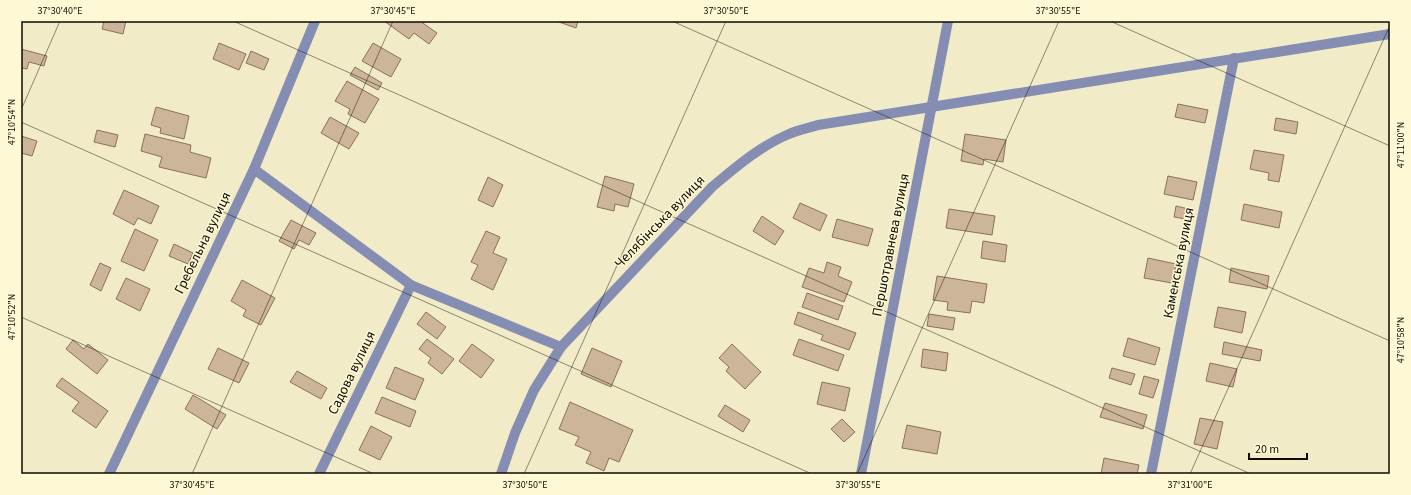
<svg xmlns="http://www.w3.org/2000/svg" width="1411" height="495" viewBox="0 0 1411 495" font-family="'Source Sans 3',sans-serif">
<rect width="100%" height="100%" fill="#f2ebc8"/>
<g fill="#cdb59a" stroke="#887259">
<polygon points="104,21 126,21 123,34 102,29"/>
<polygon points="384,21 420,21 437,33 429,44 414,33 409,39"/>
<polygon points="559,21 578,21 576,28 559,22"/>
<polygon points="219,43 246,54 239,70 213,59"/>
<polygon points="373,43 401,59 391,77 362,61"/>
<polygon points="21,49 47,56 44,66 29,62 27,69 21,68"/>
<polygon points="251,51 269,59 264,70 246,63"/>
<polygon points="355,67 382,83 378,90 350,75"/>
<polygon points="347,81 379,99 365,123 348,114 350,109 335,101"/>
<polygon points="1178,104 1208,110 1205,123 1175,117"/>
<polygon points="156,107 189,116 184,139 160,133 161,128 151,125"/>
<polygon points="330,117 359,133 349,149 321,133"/>
<polygon points="1276,118 1298,122 1296,134 1274,130"/>
<polygon points="97,130 118,135 115,147 94,142"/>
<polygon points="145,134 191,145 190,152 211,158 206,178 159,167 162,157 141,151"/>
<polygon points="965,134 1006,140 1003,162 984,159 983,165 961,161"/>
<polygon points="21,136 37,141 32,156 21,153"/>
<polygon points="1254,150 1284,155 1279,182 1268,180 1269,173 1250,169"/>
<polygon points="605,176 634,184 628,207 615,204 614,211 597,207"/>
<polygon points="1168,176 1197,182 1193,200 1164,194"/>
<polygon points="488,177 503,185 493,207 478,200"/>
<polygon points="124,190 159,206 151,224 138,218 134,225 113,214"/>
<polygon points="800,203 827,215 820,231 793,218"/>
<polygon points="1244,204 1282,212 1279,228 1241,220"/>
<polygon points="1176,206 1193,210 1191,220 1174,217"/>
<polygon points="949,209 995,216 992,235 946,228"/>
<polygon points="762,216 784,231 775,245 753,231"/>
<polygon points="837,219 873,229 868,246 832,237"/>
<polygon points="291,220 316,233 309,245 299,240 294,249 279,241"/>
<polygon points="135,229 158,240 144,271 121,261"/>
<polygon points="486,231 500,237 493,253 507,259 493,290 471,279 478,265 471,262"/>
<polygon points="983,241 1007,245 1005,262 981,258"/>
<polygon points="174,244 193,253 188,264 169,256"/>
<polygon points="1148,258 1176,264 1172,283 1144,278"/>
<polygon points="827,262 841,267 838,276 852,282 844,302 802,287 809,268 824,273"/>
<polygon points="100,263 111,268 101,291 90,285"/>
<polygon points="1231,268 1269,276 1267,289 1229,282"/>
<polygon points="937,276 987,284 984,303 972,301 970,313 947,310 948,302 933,300"/>
<polygon points="126,278 150,289 140,311 116,299"/>
<polygon points="242,280 275,298 261,325 243,316 246,310 231,301"/>
<polygon points="807,293 843,306 838,320 802,307"/>
<polygon points="1218,307 1246,312 1242,333 1214,327"/>
<polygon points="426,312 446,327 437,339 417,324"/>
<polygon points="798,312 856,333 849,350 821,340 823,335 794,324"/>
<polygon points="929,314 955,318 953,330 927,326"/>
<polygon points="1128,338 1160,348 1155,365 1123,356"/>
<polygon points="427,339 454,359 442,374 428,363 431,358 419,349"/>
<polygon points="799,339 844,355 838,371 793,355"/>
<polygon points="73,340 84,349 88,344 108,360 97,374 66,349"/>
<polygon points="1224,342 1262,350 1260,361 1222,354"/>
<polygon points="472,344 494,360 481,378 459,361"/>
<polygon points="732,344 761,372 745,389 726,371 729,367 719,358"/>
<polygon points="218,348 249,363 239,383 208,369"/>
<polygon points="592,348 622,361 611,387 581,374"/>
<polygon points="923,349 948,353 946,371 921,367"/>
<polygon points="1210,363 1237,369 1233,387 1206,381"/>
<polygon points="395,367 424,379 415,400 386,388"/>
<polygon points="1112,368 1135,374 1131,385 1109,378"/>
<polygon points="297,371 327,388 321,399 290,382"/>
<polygon points="1144,376 1159,380 1153,398 1139,394"/>
<polygon points="62,378 108,411 96,428 72,411 79,402 56,386"/>
<polygon points="822,382 850,388 845,411 817,404"/>
<polygon points="193,395 226,415 217,429 185,409"/>
<polygon points="382,397 416,411 410,427 375,413"/>
<polygon points="570,402 633,430 619,462 609,458 604,471 586,463 591,452 575,445 579,437 559,429"/>
<polygon points="1105,403 1147,415 1143,429 1100,417"/>
<polygon points="725,405 750,420 743,432 718,416"/>
<polygon points="1200,418 1223,422 1217,449 1194,444"/>
<polygon points="842,419 855,432 844,442 831,429"/>
<polygon points="907,425 941,432 937,454 902,448"/>
<polygon points="371,426 392,437 380,460 359,450"/>
<polygon points="1104,458 1139,465 1137,474 1101,474"/>
</g>
<g fill="none" stroke-linecap="round" stroke-linejoin="round">
<g stroke="#868db3" stroke-width="10">
<polyline points="254,169 411,285 561,347"/>
<polyline points="109,474 254,169 315,21"/>
<polyline points="319,474 411,285"/>
<path d="M501 474 515 433 534 390 561 347 712 187C736 167 760 146 789 134 798 130 809 128 818 125L1390 34"/>
<polyline points="1151,474 1234,58"/>
</g>
<polyline stroke="#868db3" stroke-width="10" points="861,474 948,21"/>
</g>
<path fill="none" stroke="#0e0b02" stroke-width="1" stroke-opacity="0.45" d="M233 21 1251 474M672 21 1390 341M1110 21 1390 146M21 110 60 21M21 122 812 474M21 317 374 474M192 474 393 21M524 474 726 21M857 474 1059 21M1190 474 1390 25"/>
<g text-anchor="middle" dominant-baseline="central" stroke-width="3" stroke-linejoin="round" paint-order="stroke">
<g font-size="14" fill="#0e0b02" stroke="#fff8d5">
<text transform="translate(660 222) rotate(-46)">Челябінська вулиця</text>
<text transform="translate(203 243) rotate(-64)">Гребельна вулиця</text>
<text transform="translate(891 245) rotate(-79)">Першотравнева вулиця</text>
<text transform="translate(1179 263) rotate(-79)">Каменська вулиця</text>
<text transform="translate(352 373) rotate(-64)">Садова вулиця</text>
</g>
</g>
<rect width="1411" height="495" fill="none" stroke="#fff8d5" stroke-width="44"/>
<path d="M1249 453v6h58v-6" fill="none" stroke="#0e0b02" stroke-width="2"/>
<text x="1255" y="453" font-size="12" fill="#0e0b02" stroke="#fff8d5" stroke-width="3" paint-order="stroke">20 m</text>
<rect x="22" y="22" width="1367" height="451" fill="none" stroke="#0e0b02" stroke-width="1.5"/>
<g font-size="10" text-anchor="middle" fill="#0e0b02">
<text x="60" y="14">37°30'40"E</text>
<text x="393" y="14">37°30'45"E</text>
<text x="726" y="14">37°30'50"E</text>
<text x="1058" y="14">37°30'55"E</text>
<text transform="translate(11 122) rotate(-90)" y="4">47°10'54"N</text>
<text transform="translate(1400 145) rotate(-90)" y="4">47°11'00"N</text>
<text transform="translate(11 317) rotate(-90)" y="4">47°10'52"N</text>
<text transform="translate(1400 340) rotate(-90)" y="4">47°10'58"N</text>
<text x="192" y="488">37°30'45"E</text>
<text x="525" y="488">37°30'50"E</text>
<text x="858" y="488">37°30'55"E</text>
<text x="1190" y="488">37°31'00"E</text>
</g>
</svg>
